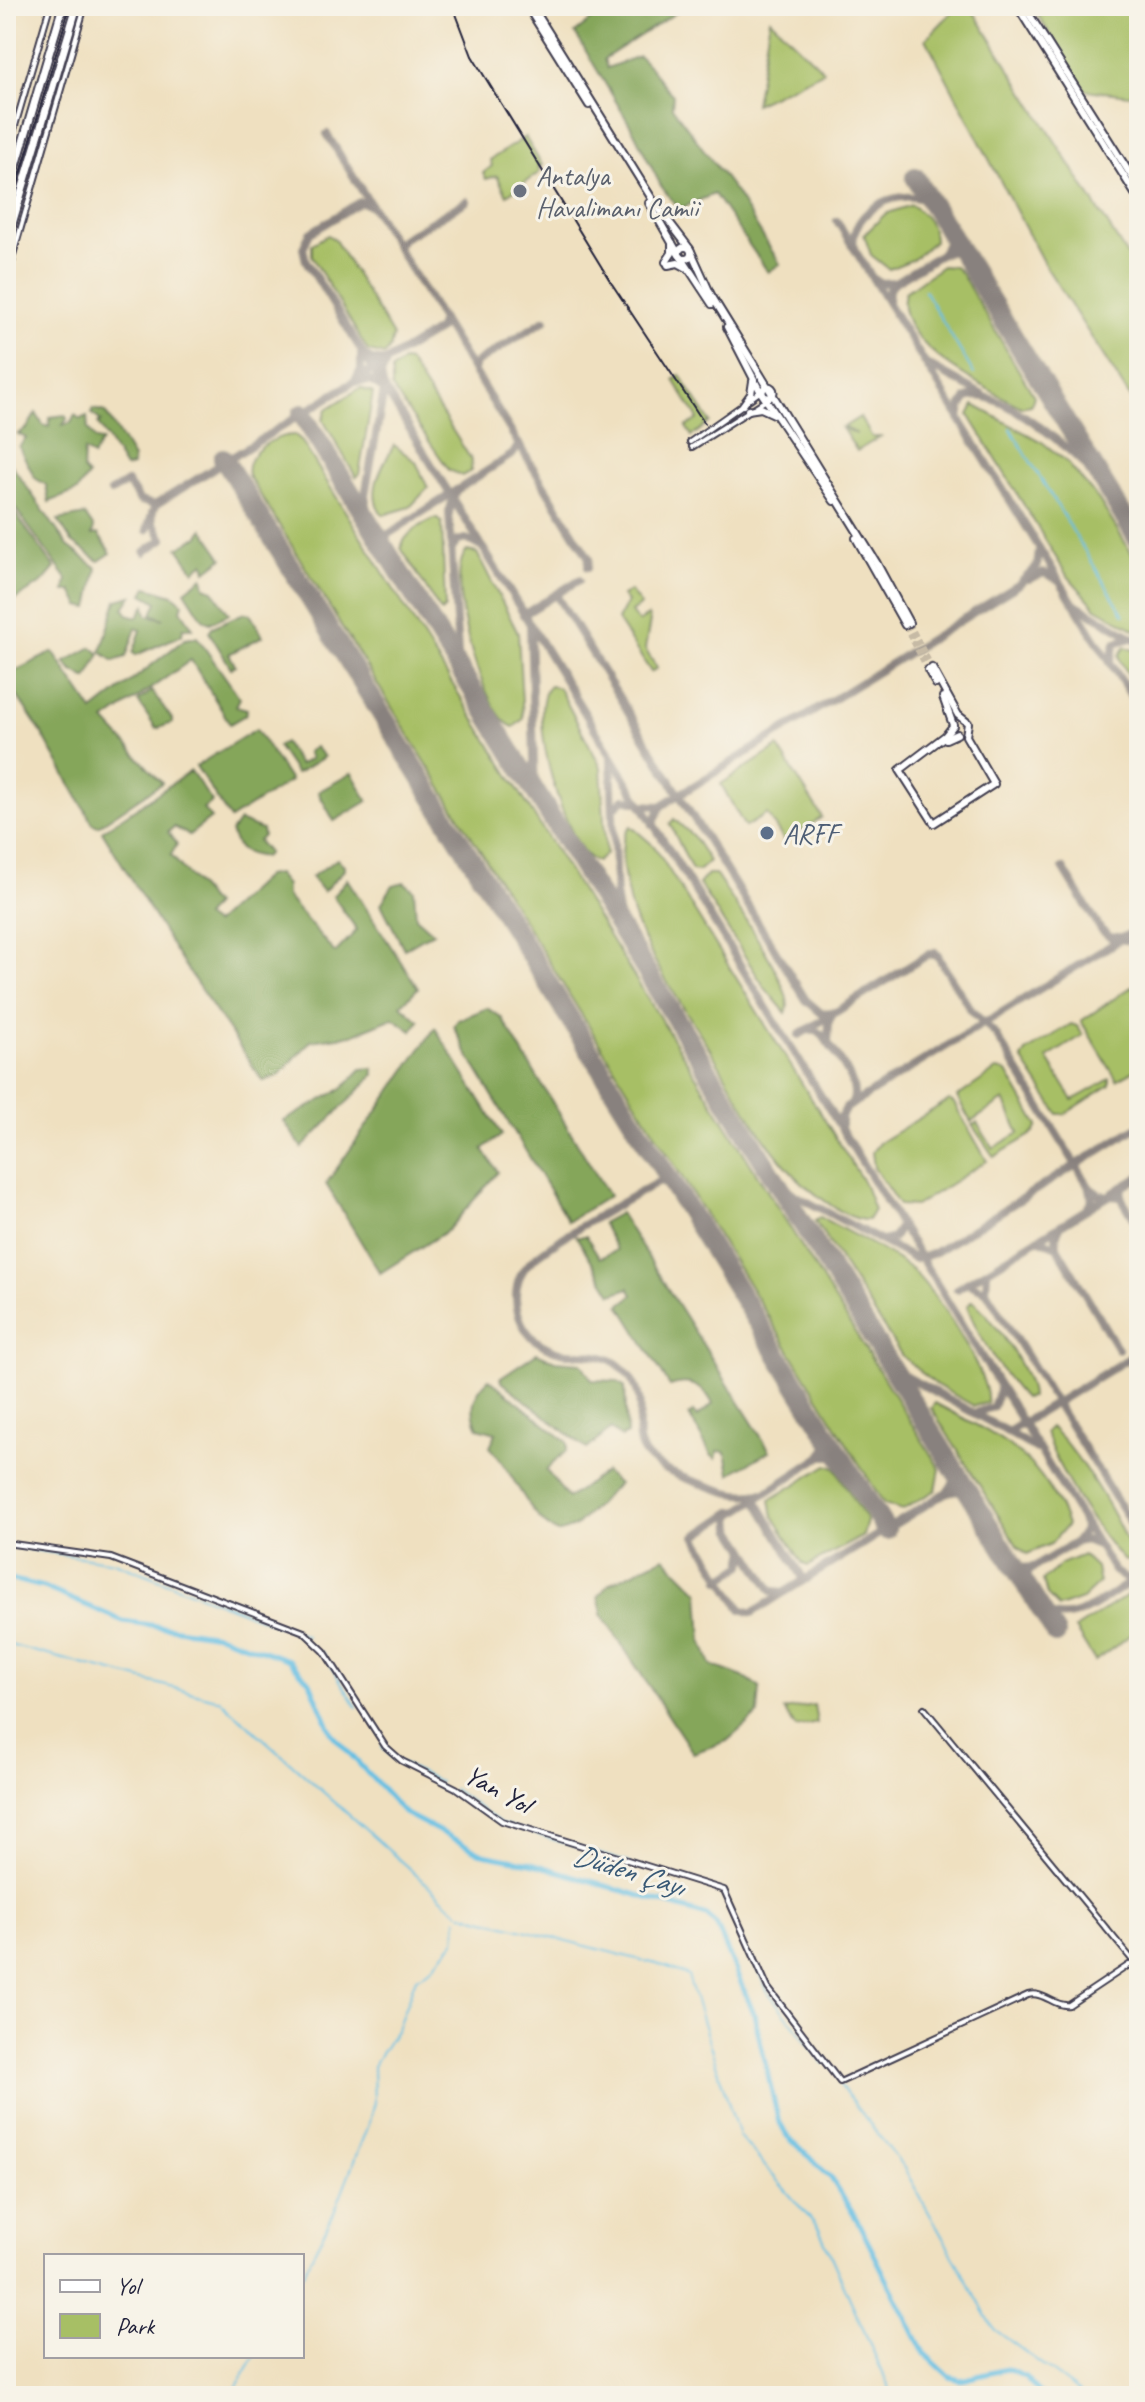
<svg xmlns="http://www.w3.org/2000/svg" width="1145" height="2402" viewBox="0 0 1145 2402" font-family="Caveat,sans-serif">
<rect width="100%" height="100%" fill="#f7f3e8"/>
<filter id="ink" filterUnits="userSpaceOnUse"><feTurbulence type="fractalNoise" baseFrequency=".0125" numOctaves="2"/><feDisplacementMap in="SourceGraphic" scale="16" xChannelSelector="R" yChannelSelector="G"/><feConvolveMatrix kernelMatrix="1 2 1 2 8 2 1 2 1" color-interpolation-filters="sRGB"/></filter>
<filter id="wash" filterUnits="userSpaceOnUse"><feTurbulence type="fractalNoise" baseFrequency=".006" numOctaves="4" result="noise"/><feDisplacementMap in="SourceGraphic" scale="32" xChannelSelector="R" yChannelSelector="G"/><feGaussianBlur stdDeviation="1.8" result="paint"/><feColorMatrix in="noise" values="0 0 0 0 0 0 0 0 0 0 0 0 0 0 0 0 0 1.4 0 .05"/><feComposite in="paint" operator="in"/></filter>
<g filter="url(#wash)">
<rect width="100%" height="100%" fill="#efe0c0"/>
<g fill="#a7bf65" stroke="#647050" stroke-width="2">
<polygon points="958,6 970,6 1139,274 1139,411 1043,262 926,39"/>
<polygon points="1032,6 1139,6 1139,96 1085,90"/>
<polygon points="770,19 824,71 755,104"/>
<polygon points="525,137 542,165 538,167 540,172 507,195 497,176 486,179 483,173 492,166 490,160"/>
<path d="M911 205C924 213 934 225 934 241L914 259 889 269 871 255 864 235 885 214Z"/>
<polygon points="328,235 335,240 393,336 390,349 384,355 368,351 312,257 312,244"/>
<path d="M942 266 955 267 961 273 1034 396 1031 405 1021 407C986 388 891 344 905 292Z"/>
<polygon points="403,361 409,362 472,461 471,471 462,476 449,470 392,388 392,370"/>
<polygon points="680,375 710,422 692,436 686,427 698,419 674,380"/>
<polygon points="360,388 373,393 359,475 356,477 323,420 327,409"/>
<polygon points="974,405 1042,442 1066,461 1099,500 1139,565 1139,632 1096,608 1066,574 969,415"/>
<polygon points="860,417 872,437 880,437 857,451 842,428 857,434 844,427"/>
<path d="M295 435 301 440 940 1469 936 1490 902 1510 884 1504 248 475C243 454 275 434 295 435Z"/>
<path d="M394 445 416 462 428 488 410 507 383 515C365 494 382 466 394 445Z"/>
<path d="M436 518 442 522 445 608 441 612 401 548C405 532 423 524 436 518Z"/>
<path d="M467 551 477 553 518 633 523 719 514 727C483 719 442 573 467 551Z"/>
<polygon points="630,591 641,605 631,612 638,622 648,616 650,621 645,649 657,668 651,672 617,620 627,602 622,596"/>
<polygon points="1125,647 1139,652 1139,691 1120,661 1119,655"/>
<path d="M550 686 559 688 601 767 606 854 597 862C566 854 524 707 550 686Z"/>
<polygon points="778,747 822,817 785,842 767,814 745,827 721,784"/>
<polygon points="674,819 693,836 709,861 698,871 692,870 670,824"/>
<path d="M631 826 654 846 864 1183 874 1210 868 1220C844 1221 804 1186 788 1168 757 1134 735 1091 711 1051 686 1010 656 970 637 925 629 905 612 841 631 826Z"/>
<path d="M708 874H715C729 896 800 993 786 1013L765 988 699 884Z"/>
<polygon points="1139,982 1139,1068 1117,1080 1081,1021"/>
<polygon points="1071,1024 1077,1026 1083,1035 1047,1058 1073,1100 1110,1079 1110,1085 1065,1114 1058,1114 1022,1059 1026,1052"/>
<polygon points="996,1070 1007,1072 1038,1126 1034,1133 994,1157 972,1125 977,1123 993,1148 1019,1133 1004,1100 971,1122 957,1097"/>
<polygon points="949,1100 954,1103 987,1161 915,1206 899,1205 874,1168 872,1152 879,1143"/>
<path d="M820 1217C849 1233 881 1247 907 1266 930 1282 992 1376 987 1403L974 1406 935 1384 902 1356 815 1221Z"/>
<path d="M972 1301C992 1315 1031 1374 1031 1397L1024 1398C1000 1371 980 1340 967 1306Z"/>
<path d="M935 1403C998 1437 1041 1453 1067 1525L1051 1544 1027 1554 1018 1547 931 1408Z"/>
<path d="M1050 1427C1072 1442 1131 1535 1131 1560L1124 1561C1092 1525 1061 1477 1045 1432Z"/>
<polygon points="827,1465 835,1468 867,1521 863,1536 808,1566 803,1564 773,1516 770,1500"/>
<polygon points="1083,1555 1096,1567 1099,1583 1082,1599 1059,1607 1047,1595 1043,1580 1061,1564"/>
<polygon points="1139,1588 1139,1629 1095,1661 1075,1629"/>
<polygon points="814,1705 817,1723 796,1728 784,1710"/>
</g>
<g fill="#85a65a" stroke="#54644a" stroke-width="2">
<path d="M600 6H668L677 12 604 59 607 68 639 56C652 67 660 83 673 95L672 107 736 193 780 264 768 272 714 194 679 209 661 186 633 130 575 33 598 15Z"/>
<polygon points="93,409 105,412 109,418 133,458 132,466 125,468 98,424 101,421 91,413"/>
<polygon points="36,413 43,425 49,427 50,417 65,415 67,419 63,425 71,423 75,415 80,419 87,416 88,429 96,440 102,441 93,456 84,451 83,470 88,476 77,491 49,502 46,485 35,478 19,447 26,438 18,434 27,428"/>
<polygon points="6,457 68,546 97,568 89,608 80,606 72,591 65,591 67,579 6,496"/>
<polygon points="6,501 55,568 43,582 6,605"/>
<polygon points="85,515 94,528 92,535 98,534 111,553 99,561 72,542 58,520"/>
<polygon points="203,529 223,558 206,571 204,563 194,571 178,548 199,536"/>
<polygon points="203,577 205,587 213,590 229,614 210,623 203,619 185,591"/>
<polygon points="147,587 173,595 183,603 181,610 193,628 183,628 182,635 136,655 133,653 141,630 136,628 126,657 114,661 101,652 117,600 132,596 124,608 127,614 138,617 145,605 147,615 164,619 152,614 157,602 143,594"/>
<polygon points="244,613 250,614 263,636 229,654 235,665 231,668 209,632 212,627"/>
<polygon points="197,637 240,698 236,706 247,709 245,715 230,724 191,660 105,721 162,783 98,826 93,824 41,732 8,682 11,673 53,652 93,711 185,639"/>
<polygon points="92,647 100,654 87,679 71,670 65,662"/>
<polygon points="152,691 172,719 172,723 156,729 138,701"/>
<polygon points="256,729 290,781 230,819 196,766"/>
<polygon points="284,742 299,765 310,759 307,752 315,747 324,757 296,774 277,746"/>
<polygon points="191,771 212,802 203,809 211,818 189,835 174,827 168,832 177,844 171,855 214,905 204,917 214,924 266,876 277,874 286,885 286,896 335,953 357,930 333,896 347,879 418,988 401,1005 419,1021 412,1031 393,1018 352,1035 311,1041 279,1075 263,1081 178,956 102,831"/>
<polygon points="352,773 368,801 334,821 318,792"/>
<path d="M239 821 262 830 263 836 258 841 268 853 264 857C244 854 237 852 231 832Z"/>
<polygon points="337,859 344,865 344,870 323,892 311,877"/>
<polygon points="404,882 414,890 416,917 433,932 404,949 381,904 393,885"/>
<polygon points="487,1008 501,1017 609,1196 568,1221 468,1055 454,1026 458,1020"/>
<polygon points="435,1028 502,1135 483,1149 498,1172 448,1230 380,1273 326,1184"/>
<polygon points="373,1068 374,1075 302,1148 284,1121 343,1088 361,1069"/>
<path d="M620 1213 770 1451 730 1474 726 1452 718 1451 716 1459 711 1455 689 1415 693 1412 697 1417 713 1404C704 1386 689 1379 670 1386L620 1305 633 1295 629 1288 612 1294 576 1236H586L600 1258 617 1250 602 1223Z"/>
<polygon points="537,1353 555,1361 581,1363 592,1380 617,1381 625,1387 627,1434 621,1437 611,1429 587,1449 502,1382 501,1377"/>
<path d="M489 1379 567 1442V1450L546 1470 568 1498 605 1472 618 1484 575 1527 557 1533C527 1515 514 1472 490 1447L496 1433 478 1428C469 1408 473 1394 489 1379Z"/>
<polygon points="664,1557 699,1592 702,1640 711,1665 748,1679 760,1688 758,1714 727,1741 693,1753 603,1616 598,1597 609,1584"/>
</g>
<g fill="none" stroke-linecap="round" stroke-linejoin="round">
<g stroke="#65bfe3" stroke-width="2">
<polyline points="924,290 974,374"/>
<polyline points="1010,428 1124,615"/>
<polyline points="6,1546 114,1562 306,1636"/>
<polyline points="6,1644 220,1700 459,1913"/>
<polyline points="322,1652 357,1707"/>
<polyline points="382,1746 394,1760 440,1782"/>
<polyline points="453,1789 500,1823 629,1863"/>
<polyline points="462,1914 668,1967 688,1976 739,2136 819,2229 893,2396"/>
<polyline points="753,1960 768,1992 824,2064"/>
<polyline points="840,2085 904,2168 994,2329 1085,2396"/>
<polyline points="302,2275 334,2213 369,2122 374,2102 373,2066 397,2029 416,1978 432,1968 455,1941 457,1919"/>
<polyline points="231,2396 255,2356"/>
</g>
<polyline stroke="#65bfe3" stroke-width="5" points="6,1578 43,1587 123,1621 218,1635 289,1660 310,1682 332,1734 404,1813 483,1854 531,1863 707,1916 716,1924 754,2014 778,2119 787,2136 831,2178 857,2220 924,2353 950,2377 961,2380 1007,2369 1025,2377 1043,2396"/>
<g stroke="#88817e" stroke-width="8">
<polyline points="327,134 589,558 588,567"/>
<polyline points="371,206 360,202 310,233 303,248 306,261 1114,1571 1127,1580 1139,1576"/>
<polyline points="837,221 1139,709"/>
<polyline points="946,229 948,242 941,254 950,251 964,258"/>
<path d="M854 247C847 211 905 182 932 205"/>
<polyline points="397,248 402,239 467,201"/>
<polyline points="874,279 881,283 895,282 889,289 888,303"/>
<polyline points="895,282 941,254"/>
<polygon points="361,354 374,361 387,361 381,375 384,390 371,381 354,382 361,370"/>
<polyline points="926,364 981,394"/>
<polyline points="474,372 474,365 479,361 545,320"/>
<path d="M959 418 961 406 967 398C1001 384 1082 460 1104 484"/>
<polyline points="456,490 449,512 459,668"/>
<polyline points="111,492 127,482 140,501 155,505"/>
<polyline points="370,523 365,495 384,391"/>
<polyline points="147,530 155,505 439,329 442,320"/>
<polyline points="384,547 387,535 513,454 519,444"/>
<polyline points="451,550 458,541 466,539 479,546"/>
<polyline points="145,552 163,539 153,522 152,513"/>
<polyline points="1029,579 1044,573 1057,579"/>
<polyline points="556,595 806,1000 821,1013 834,1012"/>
<polyline points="1077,605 1135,639"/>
<polyline points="523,615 579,580"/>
<polyline points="530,627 535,792"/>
<polyline points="1110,662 1115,643 1131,638"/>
<polyline points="611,757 616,900 621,930"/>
<polyline points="641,805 661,806 653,825"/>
<polyline points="661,806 1018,585 1037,567 1039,551"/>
<polyline points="613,809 624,799 638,802"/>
<polyline points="1063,868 1101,930 1110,937 1123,937"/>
<polyline points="1121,939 1135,943 1138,928"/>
<polyline points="935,952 971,1010 996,1035 1090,1188"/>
<path d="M807 1030 817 1031 823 1036C834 1052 865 1088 850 1106"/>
<polyline points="799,1035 929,954 938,956"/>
<polyline points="828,1043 829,1021 833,1014"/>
<polyline points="841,1128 841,1117 846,1108 1139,928"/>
<path d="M667 1177C637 1195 540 1245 524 1269 515 1283 514 1301 519 1316 524 1330 534 1341 547 1347 573 1361 604 1345 626 1372 666 1419 596 1450 696 1482 718 1489 737 1498 761 1493"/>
<polyline points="776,1180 795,1195 915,1259"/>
<polyline points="1121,1197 1139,1227"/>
<polyline points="1087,1208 1092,1199 1090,1188 1100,1195 1121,1197 1122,1187"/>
<polyline points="1038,1239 1057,1247 1056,1236 1061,1225"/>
<polyline points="882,1241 893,1238 900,1226"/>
<polyline points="1057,1247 1118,1349"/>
<polyline points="911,1257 921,1258 934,1253 1139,1126"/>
<polyline points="967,1283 986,1291 987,1272"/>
<polyline points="957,1289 1139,1177"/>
<polyline points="986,1291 1139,1536"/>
<polyline points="891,1368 1008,1432 1139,1352"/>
<polyline points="975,1413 993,1407 1000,1387"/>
<polyline points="1004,1430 1037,1450"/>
<polyline points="825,1432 828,1446 820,1457 731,1516 732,1528 772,1591 785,1592 947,1492"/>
<polyline points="822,1456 840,1456"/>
<polyline points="954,1469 955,1481 947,1492 957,1490 971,1496"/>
<polyline points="755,1498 803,1578 807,1579"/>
<polyline points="733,1511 696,1536 741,1609 752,1613 785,1592"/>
<polyline points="1083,1521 1084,1530 1076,1542 1085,1540 1097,1545"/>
<polyline points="1012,1563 1020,1568 1034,1567 1027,1574 1027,1587"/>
<polyline points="1034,1567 1076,1542"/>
<polyline points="720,1580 743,1565 745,1554"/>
<path d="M1039 1606C1066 1635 1108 1596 1133 1580"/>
</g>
<g stroke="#88817e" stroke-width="20">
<polyline points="915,177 1139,541"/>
<polyline points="302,414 1056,1634"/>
<polyline points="223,458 886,1530"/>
</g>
</g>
</g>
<g filter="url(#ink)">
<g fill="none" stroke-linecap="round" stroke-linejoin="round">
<g stroke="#c6baa5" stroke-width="6" stroke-dasharray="6 3" stroke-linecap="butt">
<polyline points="909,623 932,668"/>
<polyline points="905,625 928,670"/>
</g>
<defs>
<g id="tertiary">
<polyline points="6,157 50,6"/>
<polyline points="6,279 85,6"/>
<polyline points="750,399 765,388"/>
<polyline points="690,442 744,404"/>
<polyline points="692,447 771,397"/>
<path d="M6 1543 111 1558 304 1632 324 1651 385 1746 402 1761 456 1788 502 1821 724 1890 768 1988 840 2082 1028 1995C1044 1991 1054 2007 1069 2005L1129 1965 1135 1964 1139 1968"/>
<polyline points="924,1708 1134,1962"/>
</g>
<g id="primary">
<polyline points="527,6 589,105"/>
<polyline points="532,6 654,202 690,249 711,295 876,562 909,623"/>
<polyline points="1017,6 1139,200"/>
<polyline points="1024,6 1139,188"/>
<polyline points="649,203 679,255"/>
<circle cx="685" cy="253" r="6"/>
<polyline points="681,257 712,304"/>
<polyline points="666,262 672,253 672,243"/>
<polyline points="668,265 678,263 687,268"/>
<polyline points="727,327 760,391 834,501"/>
<circle cx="768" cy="392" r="5.5"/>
<polyline points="743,405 751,394 753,381"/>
<polyline points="748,410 761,408 774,414"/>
<polyline points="856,538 905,625"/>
<polyline points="932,668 958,715 968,723 966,736 994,784 934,823 900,770 945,736 953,726"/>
<polyline points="928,670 936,684"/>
<polyline points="943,697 953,725"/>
<polyline points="946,739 957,734"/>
</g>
<g id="trunk">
<polyline points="6,200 63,6"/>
<polyline points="6,244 77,6"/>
<polyline points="6,260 11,261"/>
<polyline points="6,271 8,272"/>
</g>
</defs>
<use href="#tertiary" stroke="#413e4f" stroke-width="8"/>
<use href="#primary" stroke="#413e4f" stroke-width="10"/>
<use href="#trunk" stroke="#413e4f" stroke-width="11"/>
<use href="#tertiary" stroke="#fff" stroke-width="4"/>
<use href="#primary" stroke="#fff" stroke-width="6"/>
<use href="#trunk" stroke="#fff" stroke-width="7"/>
<g stroke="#22223b" stroke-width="2">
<polyline points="453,6 472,56 612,284 705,424"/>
<polyline points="6,224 70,6"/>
</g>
</g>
</g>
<circle fill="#6b7280" stroke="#f7f3e8" stroke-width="3" cx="520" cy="191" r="8"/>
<circle fill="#5c6f8a" stroke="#f7f3e8" stroke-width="3" cx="767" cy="833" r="8"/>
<g text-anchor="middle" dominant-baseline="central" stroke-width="6" stroke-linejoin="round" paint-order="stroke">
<g font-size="28" fill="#5b616d" stroke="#f7f3e8" text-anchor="start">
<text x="536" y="175">Antalya<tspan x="536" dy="32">Havalimanı Camii</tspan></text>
</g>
<g font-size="28" fill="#4e5e75" stroke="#f7f3e8" text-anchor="start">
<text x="783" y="833">ARFF</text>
</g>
<g font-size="28" fill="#22223b" stroke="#f7f3e8">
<text transform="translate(498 1789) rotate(29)">Yan Yol</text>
</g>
<g font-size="30" font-style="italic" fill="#395976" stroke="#f7f3e8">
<text transform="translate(629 1870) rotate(17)">Düden Çayı</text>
</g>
</g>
<rect width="1145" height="2402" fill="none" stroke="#f7f3e8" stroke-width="32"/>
<rect x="44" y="2254" width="260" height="104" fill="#f7f3e8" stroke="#a29fa3" stroke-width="2"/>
<rect x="60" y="2280" width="40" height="12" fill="#ffffff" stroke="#a29fa3" stroke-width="2"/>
<text x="116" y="2294" font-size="24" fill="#22223b">Yol</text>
<rect x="60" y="2314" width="40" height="24" fill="#a7bf65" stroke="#a29fa3" stroke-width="2"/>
<text x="116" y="2334" font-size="24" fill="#22223b">Park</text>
</svg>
